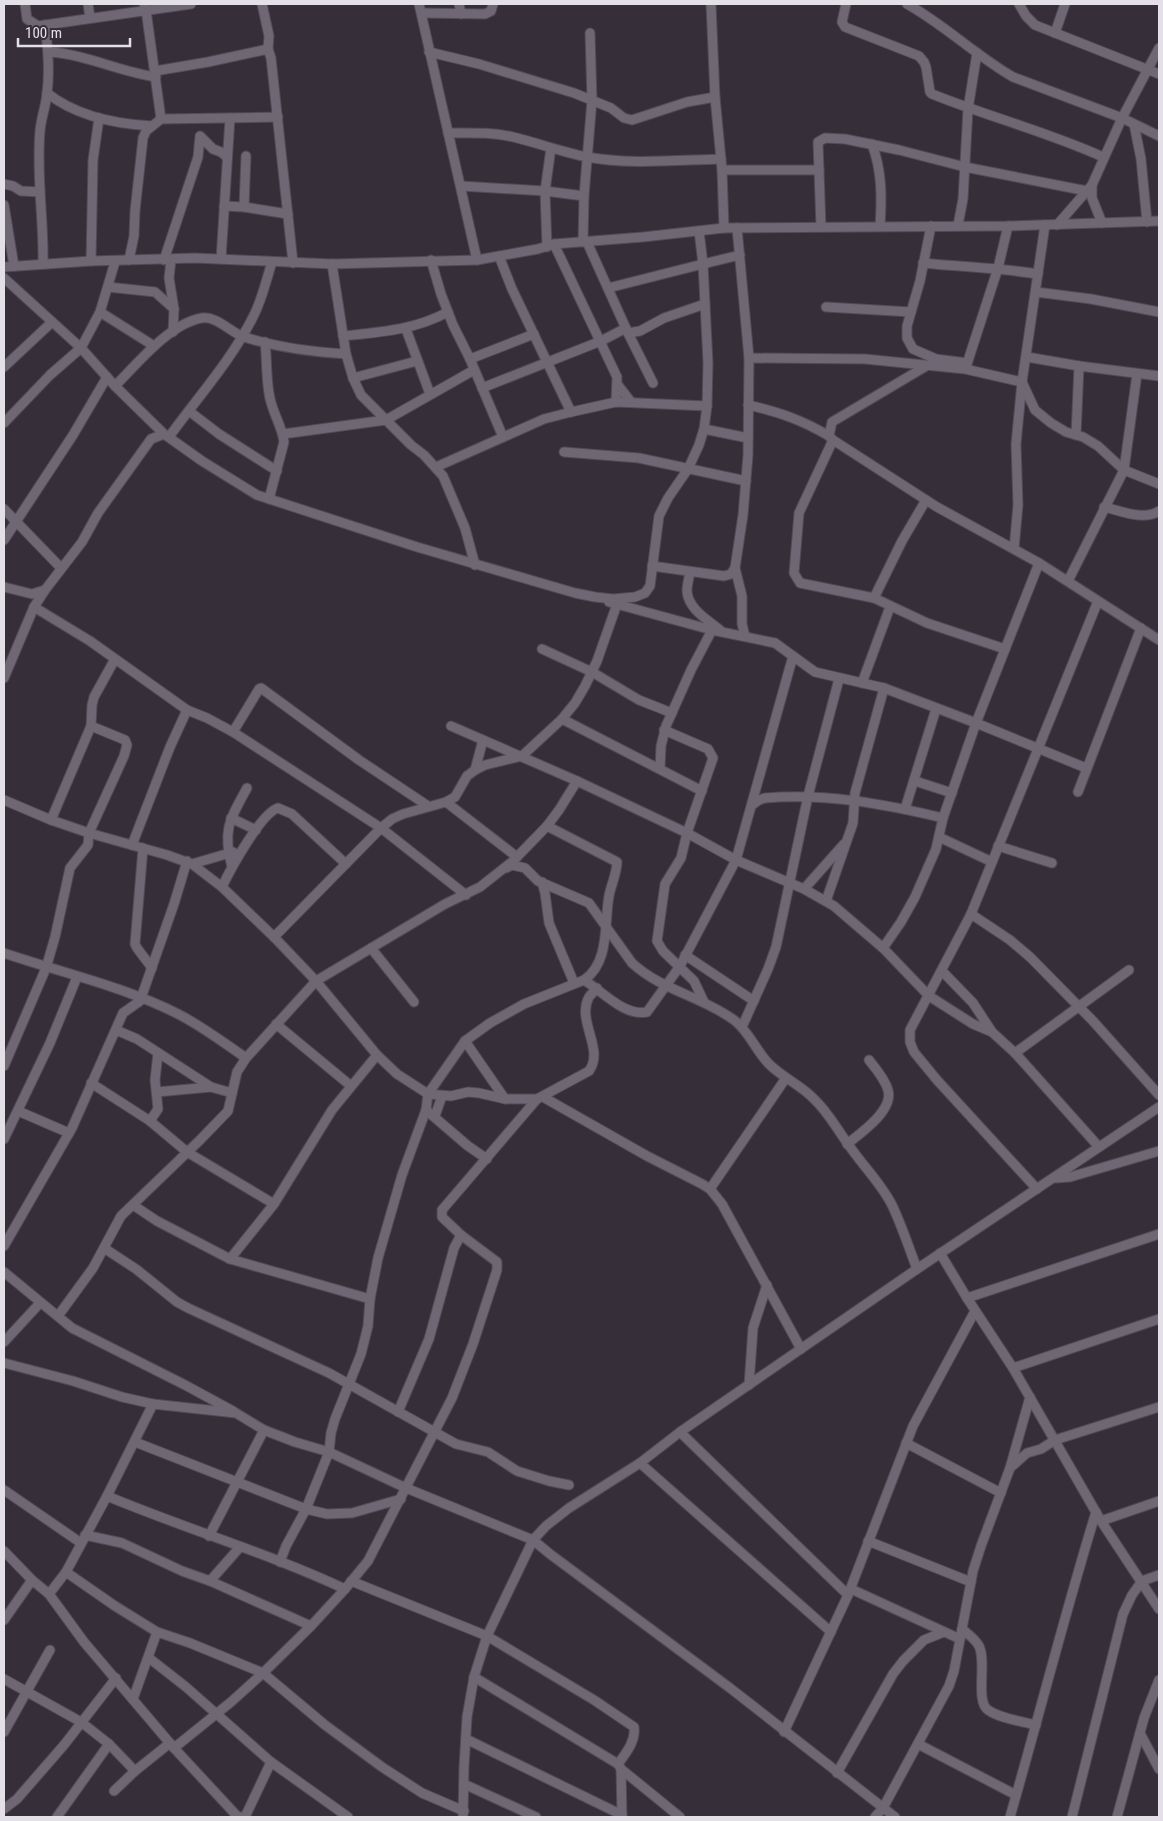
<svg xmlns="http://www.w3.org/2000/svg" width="1163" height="1821" viewBox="0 0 1163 1821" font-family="'Roboto Condensed',sans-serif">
<rect width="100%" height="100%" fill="#362f3a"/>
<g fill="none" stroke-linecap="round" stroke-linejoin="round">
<defs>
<g id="street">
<polyline points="25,4 27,19 38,26 191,4"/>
<polyline points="88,4 90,18"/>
<polyline points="262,4 269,36 268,49 271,58 293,263"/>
<polyline points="419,4 477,260"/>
<polyline points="459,4 461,14"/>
<polyline points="711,4 715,97 722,170 724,228"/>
<path d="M846 4 842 22 845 27 919 56 924 62 926 67 930 92 932 94C989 117 1048 132 1103 157"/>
<path d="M907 4C945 25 976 56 1013 77L1122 118 1159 136"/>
<polyline points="1019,4 1026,16 1035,25 1159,74"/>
<polyline points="422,13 485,14 491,11 493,4"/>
<polyline points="1055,33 1065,4"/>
<path d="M49 52C85 54 120 72 156 77"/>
<polyline points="429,52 479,64 574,93 611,108 624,118 632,120 687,102 715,97"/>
<polyline points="155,71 208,62 268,49"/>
<path d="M47 93C76 116 115 124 152 126"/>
<polyline points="161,119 278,117"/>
<polyline points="1134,124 1141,159 1147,222"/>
<path d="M448 133C470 133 492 132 513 137 538 143 562 152 587 157 628 165 679 160 721 159"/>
<path d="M872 144C882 171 882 197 880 226"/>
<polyline points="722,170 819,170"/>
<polyline points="4,184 13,186 21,191 40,192"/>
<polyline points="1092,185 1092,198 1102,223"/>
<polyline points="461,186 545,191 584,196"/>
<polyline points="4,205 14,266"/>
<polyline points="224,206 244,207 288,214"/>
<polyline points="244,207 246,156"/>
<polyline points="958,225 963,199 968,109 977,53"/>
<polyline points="1057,225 1092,185 1122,118 1159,48"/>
<polyline points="931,226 920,281 907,326 907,338 913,349 936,359 967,363"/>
<polyline points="821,227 818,142 825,138 845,139 899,150 965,167 1087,191"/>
<polyline points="737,228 749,358 748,455 743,515 735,568 742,596 742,624 745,636"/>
<polyline points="583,242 584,196 592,100 590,33"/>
<polyline points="587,242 628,333 653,383"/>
<polyline points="554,244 617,377 616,402"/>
<polyline points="547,247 545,191 551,148"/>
<polyline points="499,256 512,289 571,412"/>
<polyline points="221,259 230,118"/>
<polyline points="129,260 134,236 135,211 143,138 146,131 161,119 146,10 144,4"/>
<polyline points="164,260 198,157 200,136 213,149 221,152 227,157"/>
<polyline points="171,260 169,278 174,309 173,332"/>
<polyline points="431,260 441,294 453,325 470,359 503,437"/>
<polyline points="91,261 93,160 99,118"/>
<path d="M923 263C962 267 1000 268 1038 274"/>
<path d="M43 264C44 220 36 176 40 131 41 118 46 106 47 93 50 71 48 48 45 25"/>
<polyline points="332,264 346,354 353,378 361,395 411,445 424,455 443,476 465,528 475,565"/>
<polyline points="4,267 91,261 195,258 332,264 477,260 538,249 554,244 643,237 724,228 1008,226 1159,221"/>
<polyline points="4,278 81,348 115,386 164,434 202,461 257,495 417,547 575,593 595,597 613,599 635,597 645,593 650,586 659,516 668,498 688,469 699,445 704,429 707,406 708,363 703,264 740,255"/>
<polyline points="108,287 155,292 174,309"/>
<polyline points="608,288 703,264 699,231"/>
<polyline points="1036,292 1091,299 1159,312"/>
<polyline points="826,307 911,312"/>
<polyline points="100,312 154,346"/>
<polyline points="406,329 430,394"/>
<polyline points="628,333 640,331 664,318 705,304"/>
<path d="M343 336C382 332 414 330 448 312"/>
<path d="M265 342C267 359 266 376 269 393 271 411 282 425 284 442L269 499"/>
<polyline points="1027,357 1079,366 1159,376"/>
<polyline points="749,358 865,359 965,369 1022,382 1035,410 1051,423 1066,432 1083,437 1098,446 1124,470 1159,484"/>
<polyline points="470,359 534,334"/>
<polyline points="928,365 832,422 829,436 833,440 937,507 1039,563 1159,640"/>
<polyline points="4,367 52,322"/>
<polyline points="966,367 998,268 1008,226"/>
<polyline points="353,378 417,361"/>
<polyline points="617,384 631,402"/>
<path d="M115 386C137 364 170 323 202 318 217 316 230 332 244 337 276 347 312 352 346 354"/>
<polyline points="482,388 601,341 626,328"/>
<path d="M748 405C779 412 802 420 829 436"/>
<polyline points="189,411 219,434 277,471"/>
<polyline points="4,423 50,375 81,348 100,312 115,262"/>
<polyline points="704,429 748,438"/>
<polyline points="283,434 386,420 474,370"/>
<polyline points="1076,435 1079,366"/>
<path d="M169 437C197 398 231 361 253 317 262 300 266 281 272 262"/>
<polyline points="833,440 799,513 794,573 800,583 874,598 927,623 1005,649"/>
<polyline points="564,452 639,458 746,481"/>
<polyline points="436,467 544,419 571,412 616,402 707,406"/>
<path d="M1104 507C1121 511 1144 521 1159 511"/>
<polyline points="4,509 61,568"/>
<polyline points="4,540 73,435 107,377"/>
<polyline points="1014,549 1018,505 1016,444 1022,382 1045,225"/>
<polyline points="652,566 724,576 731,574 735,568"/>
<path d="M690 572C689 578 687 585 687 591 688 609 708 620 720 630"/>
<polyline points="1068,581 1124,470 1137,374"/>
<polyline points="4,587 32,594 45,590"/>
<polyline points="874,598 902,541 926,500"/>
<polyline points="609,602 712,630 775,643 815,672 884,688 976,723 1086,768"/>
<polyline points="34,607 90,641 187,710 207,718 233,732 381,828 466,895"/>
<polyline points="542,649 592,672 639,700 672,713"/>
<polyline points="4,678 34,607 45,590 82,542 98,513 151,439 164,434"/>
<polyline points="862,683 890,607"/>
<polyline points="562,719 702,791"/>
<polyline points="451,726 577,781 687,833 736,860 804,889 834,906 883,948 929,996 973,1024 992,1032"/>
<polyline points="664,730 708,749 713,758 687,833 681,858 665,884 657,941 663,951 694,981 704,1002"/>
<polyline points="233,732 259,689 261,688 359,760 428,806"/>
<polyline points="660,769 661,746 666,726 691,670 712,630"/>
<polyline points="475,770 483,740"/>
<polyline points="915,781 952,793"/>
<polyline points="1078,792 1141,628"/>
<path d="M4 800 51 820 89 833 167 855 192 864 222 887 274 937 316 981 377 1055 397 1074 428 1094 451 1096 468 1092 479 1093 505 1099H537L589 1071C605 1049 576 1021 589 997 591 994 595 991 597 988"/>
<polyline points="446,802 517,857"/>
<path d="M752 805 759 800 765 798C825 793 885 804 943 818"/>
<polyline points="905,809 936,709"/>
<polyline points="231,818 256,830"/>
<polyline points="51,820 91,726 92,705 94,697 115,659"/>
<path d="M547 826 617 862C617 873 611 885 609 896 604 923 610 963 584 980"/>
<polyline points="939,837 992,862"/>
<polyline points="132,845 170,747 187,710"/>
<polyline points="998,846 1052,863"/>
<polyline points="143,848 135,944 137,948 152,968"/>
<polyline points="192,864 233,852"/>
<path d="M232 867C222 830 230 819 247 788"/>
<path d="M506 868 512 865 525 868 538 881 589 903 632 963C661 990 703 997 734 1020 749 1031 756 1051 769 1064 783 1078 801 1085 814 1099 828 1112 837 1129 848 1144 862 1165 881 1183 892 1205 902 1226 909 1248 917 1269"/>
<polyline points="542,882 545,893 549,923 574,983"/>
<path d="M222 887C230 870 261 813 278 808L292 814 346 864"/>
<polyline points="804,889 844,844"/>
<polyline points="826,901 853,823 855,793 884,688"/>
<polyline points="971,914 1010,940 1030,957 1093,1021 1159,1095"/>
<polyline points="274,937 381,828 392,819 403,814 446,802 455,797 467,776 475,770 485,765 522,756 562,719 575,703 585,686 597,661 617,604"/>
<polyline points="371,948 414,1002"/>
<polyline points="883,948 901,922 915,897 936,849 943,818 976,723 1039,563"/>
<path d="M4 953C62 973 123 986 178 1014 202 1026 224 1043 246 1058"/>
<polyline points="685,955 754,1001"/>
<polyline points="942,971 973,1003 992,1032 1015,1053 1099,1147"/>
<polyline points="276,1024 351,1086"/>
<polyline points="742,1027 768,969 776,947 808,796 839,679"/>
<polyline points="116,1030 137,1039 211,1087 232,1093"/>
<polyline points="465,1041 505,1099"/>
<polyline points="1015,1053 1129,970"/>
<polyline points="4,1066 46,968 55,937 70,868 88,845 89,833 124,756 127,745 125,740 91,726"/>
<polyline points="91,1083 150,1121 187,1152 274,1204"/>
<polyline points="157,1092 211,1087"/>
<polyline points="543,1097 647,1156 702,1184 710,1189 722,1204 801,1349"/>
<polyline points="426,1110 468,1146 487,1159"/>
<polyline points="18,1111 69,1133"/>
<polyline points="435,1116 442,1096"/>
<polyline points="150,1121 158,1109 155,1080 158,1053"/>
<polyline points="4,1139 50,1043 77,977"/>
<path d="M847 1144C861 1133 894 1110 888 1090 885 1079 876 1069 869 1060"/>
<polyline points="1056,1178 1070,1177 1159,1151"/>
<polyline points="710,1189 786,1078"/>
<polyline points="1037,1189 937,1080 914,1052 910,1042 910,1030 971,914 1098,601"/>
<polyline points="133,1205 157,1221 230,1259 370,1299"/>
<polyline points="4,1246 72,1128 123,1013 140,1001 174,904 187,861"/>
<polyline points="104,1248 136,1269 177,1302 188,1308 329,1373 456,1444 488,1452 517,1471 549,1481 569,1485"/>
<polyline points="940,1253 967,1298 1013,1368 1101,1521 1159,1609"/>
<polyline points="230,1259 274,1204 332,1110 377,1055"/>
<polyline points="4,1272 72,1328 185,1385 233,1411"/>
<polyline points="967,1298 1159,1234"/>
<polyline points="58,1316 93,1268 121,1216 200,1140 228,1111 237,1072 246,1058 316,981 445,904 480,887 513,861 547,826 559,810 577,781"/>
<polyline points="4,1342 40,1303"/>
<polyline points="4,1363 73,1381 122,1397 153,1404 236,1413 264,1430 295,1442 329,1452 406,1488 533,1540 546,1526 569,1508 640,1463 680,1432 917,1269 1159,1107"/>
<polyline points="1013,1368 1159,1319"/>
<polyline points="749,1385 753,1328 767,1285"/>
<polyline points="153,1404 107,1496 66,1572 49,1594 84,1642 174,1748 237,1816 241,1817"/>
<polyline points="398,1412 429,1339 454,1248 461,1235 442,1217 442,1210 537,1099"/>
<polyline points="680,1432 848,1595"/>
<polyline points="135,1442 306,1509 327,1514 352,1513 401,1499"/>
<polyline points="906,1443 1001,1493"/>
<polyline points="640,1463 831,1632"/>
<polyline points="1010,1468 1027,1453 1041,1449 1055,1440 1159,1407"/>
<polyline points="4,1490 81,1543"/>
<path d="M107 1496C186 1529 268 1553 345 1589"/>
<polyline points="1101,1521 1159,1501"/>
<polyline points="85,1535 122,1543 182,1571 210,1581 311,1626"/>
<polyline points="209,1536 264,1430"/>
<polyline points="868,1541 971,1582"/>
<polyline points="4,1551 32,1580 49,1594"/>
<path d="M280 1562 286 1546 306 1509 329 1452 331 1433 335 1419 361 1354 368 1326 370 1299 378 1258 402 1175 426 1110 428 1094 465 1041 490 1023 524 1004 584 980C602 991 625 1017 647 1012L680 966 736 860 793 656"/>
<polyline points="66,1572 115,1606 157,1632 190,1643 263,1673 325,1725 382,1767 422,1793 464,1811"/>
<polyline points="210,1581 240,1547"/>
<path d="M351 1581 487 1636 594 1700 634 1727C636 1741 626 1753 618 1764"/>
<polyline points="851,1589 960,1639"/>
<polyline points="4,1620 32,1580"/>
<path d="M962 1629C968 1634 975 1639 979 1646 987 1662 975 1701 988 1710 1001 1719 1021 1721 1036 1725"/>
<polyline points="149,1658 186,1687 271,1762 348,1817"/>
<polyline points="474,1677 618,1764 621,1769 680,1817"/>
<polyline points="4,1679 81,1722 109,1744 135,1771"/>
<polyline points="133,1699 157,1632"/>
<polyline points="4,1732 50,1650"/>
<polyline points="784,1732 848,1595 913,1426 975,1311"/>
<polyline points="1140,1733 1159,1769"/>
<polyline points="466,1739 622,1815"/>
<polyline points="918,1744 1016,1795"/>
<polyline points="174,1748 231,1702 263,1673 311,1626 345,1589 368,1561 452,1398 473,1344 497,1270 497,1262 461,1235"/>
<polyline points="621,1769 622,1817"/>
<polyline points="837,1773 893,1674 903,1661 924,1640 944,1632"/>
<polyline points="464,1784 536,1817"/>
<polyline points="114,1791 135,1771 170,1743"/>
<polyline points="4,1809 17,1799 64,1745 116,1678"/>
<polyline points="57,1817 109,1744"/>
<polyline points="245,1817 271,1762"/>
<polyline points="463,1817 464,1767 467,1717 474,1677 487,1636 533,1540 550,1554 730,1688 895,1817"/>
<polyline points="875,1817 883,1808 949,1686 954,1671 973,1571 981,1546 1010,1468 1030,1397"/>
<path d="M1010 1817C1039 1716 1065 1613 1096 1512"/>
<polyline points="1072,1817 1123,1614 1132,1595 1142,1581 1159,1575"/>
<polyline points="1117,1817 1144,1718 1159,1680"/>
</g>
</defs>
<use href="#street" stroke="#514b54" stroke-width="11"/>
<use href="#street" stroke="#6f6874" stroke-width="9"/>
</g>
<rect width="1163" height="1821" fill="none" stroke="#e4e0e7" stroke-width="10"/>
<path d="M18 38v8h112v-8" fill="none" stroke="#e4e0e7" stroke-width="2.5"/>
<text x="25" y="38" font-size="15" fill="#e4e0e7" stroke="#362f3a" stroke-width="4" paint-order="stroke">100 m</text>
</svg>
